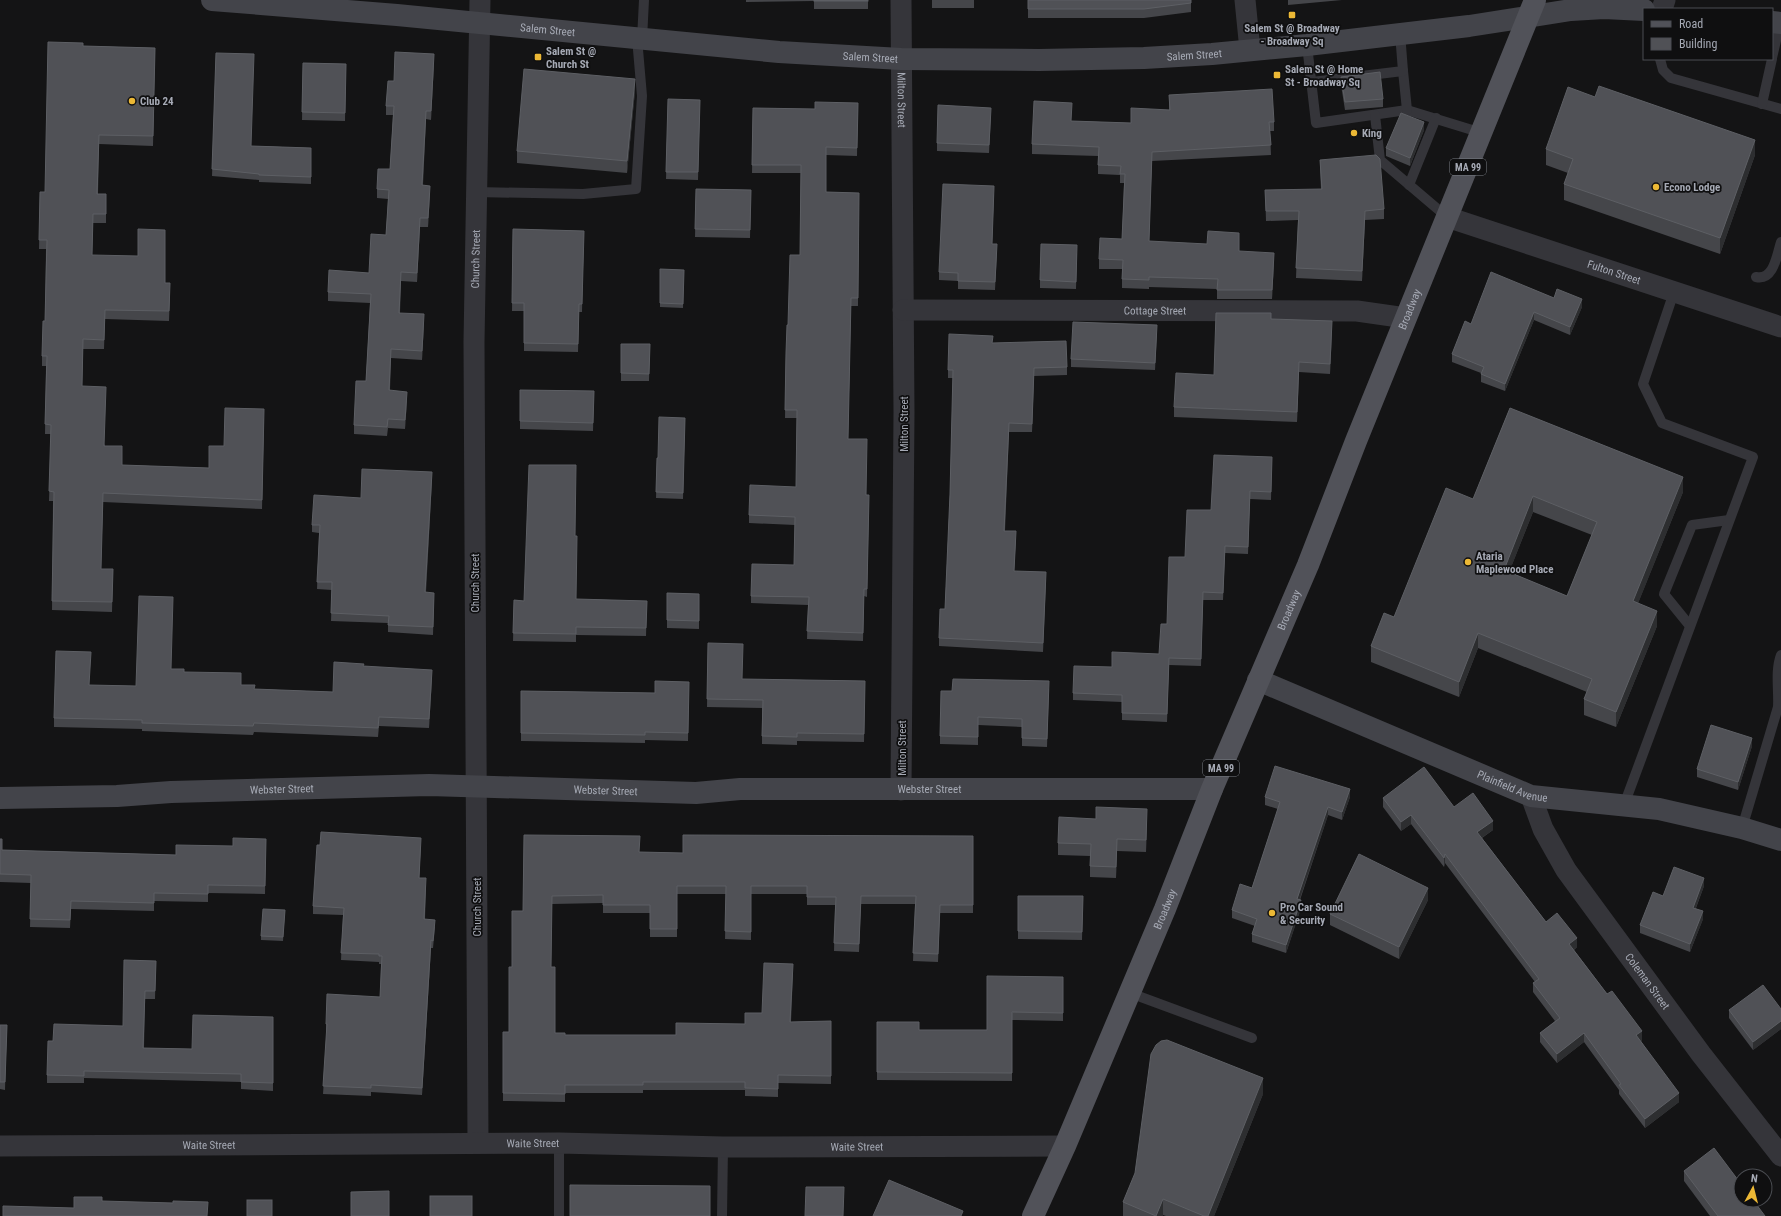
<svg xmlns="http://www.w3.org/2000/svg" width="1781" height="1216" viewBox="0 0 1781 1216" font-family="'Roboto Condensed',sans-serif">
<rect width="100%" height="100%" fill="#141415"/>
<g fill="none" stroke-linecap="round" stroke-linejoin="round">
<g stroke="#35353a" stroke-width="10">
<polyline points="642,39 644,0"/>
<polyline points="1307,45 1316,123 1407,110 1482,133"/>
<polyline points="1772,58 1780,23"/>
<polyline points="1660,59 1663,70 1671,78 1781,109"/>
<polyline points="1403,71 1407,110"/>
<polyline points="1312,82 1403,71 1400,33"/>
<polyline points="1762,104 1772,59"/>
<polyline points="1375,115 1380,160 1447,217"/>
<polyline points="1409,185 1436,118"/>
<polyline points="476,192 583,194 636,189 642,96 637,38"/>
<path d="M1756 277C1774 281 1777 254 1781 242"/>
<polyline points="1690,626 1664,594 1692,525 1729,520"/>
<polyline points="1624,805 1753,457 1662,423 1643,384 1674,292"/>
<path d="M1742 828 1778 707C1779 690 1775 671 1781 655"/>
<polyline points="1130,993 1252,1038"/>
<polyline points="559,1143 559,1216"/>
<polyline points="722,1216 723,1147"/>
</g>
<g stroke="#35353a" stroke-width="21">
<path id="s1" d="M901 0 904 412 901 790"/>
<polyline points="1245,0 1250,50"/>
<polyline points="1662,9 1665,0"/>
<path id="s2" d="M1447 217 1781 327"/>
<path id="s3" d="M903 310 1357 311 1406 318"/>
<path id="s4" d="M1531 796 1543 829 1566 870 1701 1054 1781 1156"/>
<path id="s5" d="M478 1143 474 342 480 0"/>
<path id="s6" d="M0 1146 559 1143 723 1147 1065 1146"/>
</g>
<g stroke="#43444a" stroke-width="22">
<path id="s7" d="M212 0 397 15 779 52 901 59 1039 60 1144 58 1212 54 1307 45 1469 26 1571 10 1604 8 1644 10"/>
<polyline points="1772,22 1781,23"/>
<path id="s8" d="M1258 680 1531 796 1659 809 1742 828 1781 840"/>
<path id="s9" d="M0 798 117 796 171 792 429 785 696 793 740 789H1212"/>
</g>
<path stroke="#515259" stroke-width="22" id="s10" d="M1033 1216 1065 1146 1165 909 1212 789 1308 565 1356 441 1535 0"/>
</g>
<g fill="#45464a" fill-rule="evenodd">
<polygon points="746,0 868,0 868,9 814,9 814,1 746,2"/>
<rect x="932" y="0" width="42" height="8"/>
<polygon points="1028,0 1191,3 1191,12 1144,18 1028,18"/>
<polygon points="1288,0 1342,0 1288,5"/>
<polygon points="83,46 155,48 153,146 99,144 98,194 106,194 106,223 93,223 92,255 165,283 170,293 169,321 105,319 104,349 83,349 82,386 105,446 122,465 209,468 224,446 264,418 262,509 103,502 101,569 113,569 112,612 52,610 53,501 49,501 51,434 45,434 46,366 42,366 42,356 45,321 46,249 39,249 40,192 45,192"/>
<polygon points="216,53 251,146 311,148 311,184 259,182 259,180 212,176"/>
<polygon points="303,63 346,64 345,121 302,120"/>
<polygon points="434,63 431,120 426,119 423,185 430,194 428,227 420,227 417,282 401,281 400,313 424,323 422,360 391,358 390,390 407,401 405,429 388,428 387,436 354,434 354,425 366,381 370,303 328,301 328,292 369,273 386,235 388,199 377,198 377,189 390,169 393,115 386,115 386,106 394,81"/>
<polygon points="1341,77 1383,99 1383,107 1345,110 1341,85"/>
<polygon points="635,91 627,173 517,163 517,151"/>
<polygon points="1169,95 1274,122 1274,131 1270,131 1271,155 1152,161 1149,241 1239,251 1274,262 1272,299 1217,299 1217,289 1149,287 1149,289 1122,288 1122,269 1099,269 1099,259 1122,239 1124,183 1120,183 1120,175 1098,174 1098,156 1032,154 1032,144 1072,121 1131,123 1169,110"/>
<polygon points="668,99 700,100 698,180 666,179"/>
<polygon points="858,103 857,156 826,155 826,192 859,193 858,306 851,306 848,439 869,503 867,597 864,596 863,641 807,639 808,605 751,603 751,596 794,565 795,525 749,523 749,515 796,487 797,418 785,418 786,353 788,325 800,255 801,173 752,173 753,108 815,109"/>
<polygon points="991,116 989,153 937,151 937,143"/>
<polygon points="1424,130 1410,166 1386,156 1386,148"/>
<polygon points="1546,149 1755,155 1720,254 1564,200 1564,184 1568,173 1546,165"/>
<polygon points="1320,160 1384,209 1384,219 1365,220 1362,281 1296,278 1298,220 1266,221 1265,190 1321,189 1320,169"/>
<polygon points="696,189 751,190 750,238 695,237"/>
<polygon points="994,194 992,244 997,252 995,290 958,289 958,281 939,280 939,272"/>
<polygon points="513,229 584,231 582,312 579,312 578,352 524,351 524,311 512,311"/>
<polygon points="1077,253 1076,289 1040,288 1040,280"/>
<polygon points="660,269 684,270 683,308 660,307"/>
<polygon points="1554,298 1582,307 1570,335 1534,320 1505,391 1481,382 1481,373 1452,362 1452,354 1471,324"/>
<polygon points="1271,319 1332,331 1330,374 1299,372 1297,422 1174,417 1174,407 1214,375"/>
<polygon points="1157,333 1155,370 1071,367 1071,359"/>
<polygon points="993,343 1067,367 1067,375 1034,376 1032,432 1009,432 1005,531 1016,539 1014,571 1046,580 1043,652 939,646 939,638 945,609 950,494 953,378 948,378 948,370"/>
<polygon points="621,344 650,344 649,381 621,381"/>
<polygon points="520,390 594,391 593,431 520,429"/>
<path d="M1510 408 1683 492 1638 603 1657 626 1616 727 1584 715V699L1587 692 1478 648 1459 697 1371 662V646L1394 617 1473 499ZM1533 512 1592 535 1567 596 1509 572Z"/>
<polygon points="685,418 683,499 656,498 657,458 658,458"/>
<polygon points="1272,457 1271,500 1250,499 1248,554 1225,553 1223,600 1203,600 1201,666 1169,665 1167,722 1122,720 1122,702 1073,700 1073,693 1112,667 1159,654 1185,557 1211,510"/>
<polygon points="432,480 426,592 434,600 433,635 388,632 388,623 331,621 332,590 317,589 319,533 312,532 312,525 361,498"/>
<polygon points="575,536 576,599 647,601 646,636 576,635 576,642 513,641 514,600 524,601"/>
<polygon points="667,593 699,594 699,629 667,628"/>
<polygon points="708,643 742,679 865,681 864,742 797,741 797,745 762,744 762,708 707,707"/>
<polygon points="364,666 432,679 429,728 379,726 378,737 254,732 253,735 142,731 142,729 54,727 54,718 90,685 136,686 171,669 241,685 254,689 333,692"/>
<polygon points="689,682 688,741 645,740 645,743 521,741 521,691 655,693"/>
<polygon points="1049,689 1047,747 1022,746 1022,727 978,725 978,745 940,744 940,736 952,691"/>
<polygon points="1752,746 1738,790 1697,777 1697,769"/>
<polygon points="1265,797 1350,797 1342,820 1328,815 1300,900 1301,908 1286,953 1252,942 1252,934 1255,926 1232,918 1232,910 1252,888 1278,809 1265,805"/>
<polygon points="1383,798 1454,807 1493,830 1482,838 1546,922 1577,947 1574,950 1642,1040 1641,1041 1679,1102 1645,1128 1619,1094 1619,1090 1584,1042 1557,1063 1540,1042 1540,1033 1555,1021 1533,992 1533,983 1535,982 1445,863 1444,867 1411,824 1401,831 1383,807"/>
<polygon points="1147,821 1146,852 1117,851 1116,878 1090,877 1090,856 1058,855 1058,843"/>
<polygon points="524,835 639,852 683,853 973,836 973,913 940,913 938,962 913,961 915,904 861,904 859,952 834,951 835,905 807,905 807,894 751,894 751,940 725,939 726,894 677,894 677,937 650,937 650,913 603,913 603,903 552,904 551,967 555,1033 565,1035 676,1035 745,1024 762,1013 793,972 791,1022 831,1021 831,1084 778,1083 778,1097 745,1096 745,1090 643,1090 643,1093 565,1093 565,1102 503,1101 503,1032 509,1032 512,967 523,911"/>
<polygon points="0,839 2,850 176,855 233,846 266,839 265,894 208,893 208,902 154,901 154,911 71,909 70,928 30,927 31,883 0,882"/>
<polygon points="320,845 421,846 419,878 426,886 425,919 435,927 433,948 431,948 422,1095 371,1092 371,1096 323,1094 327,1032 326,1032 326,1024 380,997 381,964 379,964 379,962 341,960 343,915 313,914 313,906"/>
<polygon points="1704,886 1696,908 1703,919 1690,952 1640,933 1640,925 1663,896"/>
<polygon points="1018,896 1083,896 1082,940 1018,939"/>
<polygon points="1428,900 1399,959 1330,925 1330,914"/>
<polygon points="285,910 283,941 261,940 261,936"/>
<polygon points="156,961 155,999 145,999 144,1048 192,1049 273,1017 273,1091 241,1089 241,1082 84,1078 84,1083 47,1083 47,1075 53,1041 123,1026"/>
<polygon points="1063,977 1063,1021 1012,1020 1012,1081 877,1080 877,1022 919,1030 987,1030"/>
<polygon points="1781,1009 1781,1029 1753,1050 1729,1018 1729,1010"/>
<polygon points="0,1025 7,1025 5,1090 0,1089"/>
<polygon points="1263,1094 1214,1216 1166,1216 1163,1215 1162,1216 1123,1216 1123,1202"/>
<polygon points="1684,1171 1765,1216 1710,1216 1684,1181"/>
</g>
<g fill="#2d2e30">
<polygon points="434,54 434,63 431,120 431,111"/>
<polygon points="635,79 635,91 627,173 627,161"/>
<polygon points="426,111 426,119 422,194 422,185"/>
<polygon points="1424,122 1424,130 1410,166 1410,158"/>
<polygon points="1755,140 1755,155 1720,254 1720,238"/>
<polygon points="430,186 430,194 428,227 428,218"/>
<polygon points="1365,211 1365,220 1362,281 1362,271"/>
<polygon points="420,218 420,227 417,282 417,273"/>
<polygon points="1274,253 1274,262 1272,299 1272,290"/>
<polygon points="1582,299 1582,307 1570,335 1570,327"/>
<polygon points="1534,312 1534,320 1505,391 1505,384"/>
<polygon points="424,314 424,323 422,360 422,351"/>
<polygon points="1332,321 1332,331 1330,374 1330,364"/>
<polygon points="1299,362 1299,372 1297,422 1297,412"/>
<polygon points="1034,368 1034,376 1032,432 1032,424"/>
<polygon points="407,392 407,401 405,429 405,420"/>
<polygon points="432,472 432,480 425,600 425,592"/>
<polygon points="1683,477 1683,492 1633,616 1633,601"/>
<polygon points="1533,496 1533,512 1504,585 1504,570"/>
<polygon points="1657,611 1657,626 1616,727 1616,712"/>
<polygon points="1478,633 1478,648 1459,697 1459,682"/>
<polygon points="432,670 432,679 429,728 429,719"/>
<polygon points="1752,738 1752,746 1738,790 1738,782"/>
<polygon points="1350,789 1350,797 1342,820 1342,812"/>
<polygon points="1328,807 1328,815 1297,907 1297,899"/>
<polygon points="1147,809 1147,821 1146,852 1146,840"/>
<polygon points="1411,815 1411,824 1401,831 1401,822"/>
<polygon points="1493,821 1493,830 1477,841 1477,832"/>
<polygon points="1117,839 1117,851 1116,878 1116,867"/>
<polygon points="1445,854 1445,863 1444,867 1444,858"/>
<polygon points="1704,878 1704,886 1693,915 1693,908"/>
<polygon points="1428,888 1428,900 1399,959 1399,947"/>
<polygon points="1301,900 1301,908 1286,953 1286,945"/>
<polygon points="1703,911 1703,919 1690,952 1690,944"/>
<polygon points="1577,938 1577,947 1569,953 1569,944"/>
<polygon points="431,940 431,948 422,1095 422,1088"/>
<polygon points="1781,1021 1781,1029 1753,1050 1753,1042"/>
<polygon points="1642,1031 1642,1040 1636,1044 1636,1035"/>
<polygon points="1584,1033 1584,1042 1557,1063 1557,1054"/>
<polygon points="1263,1078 1263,1094 1214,1216 1208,1216"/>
<polygon points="1679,1093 1679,1102 1645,1128 1645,1119"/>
<polygon points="1163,1199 1163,1215 1162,1216 1156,1216"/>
</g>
<g fill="#505156" stroke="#5d5f64" fill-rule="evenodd">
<rect x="814" y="0" width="54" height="1"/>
<polygon points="1028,0 1191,0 1191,3 1144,9 1028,9"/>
<polygon points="48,42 83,43 83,46 155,48 153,136 99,135 97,194 106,194 106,214 93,214 92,255 138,256 138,229 165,230 165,283 170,283 169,311 105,310 104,340 83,339 82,386 106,387 104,446 122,446 122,465 209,468 209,446 224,446 225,408 264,409 262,500 103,493 101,569 113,569 112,602 52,601 54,492 49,491 51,425 45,424 47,356 42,356 43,321 45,321 47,240 39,240 40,192 45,192"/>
<polygon points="395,52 434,54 431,111 426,111 422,185 430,186 428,218 420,218 417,273 401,272 399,313 424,314 422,351 391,349 389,390 407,392 405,420 388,419 387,427 354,425 356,381 366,381 371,294 328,292 329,270 369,273 371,234 386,235 389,190 377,189 378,169 390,169 394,106 386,106 388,81 394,81"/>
<polygon points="216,53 254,54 251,146 311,148 311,177 259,175 259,174 212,169"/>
<polygon points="303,63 346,64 345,113 302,112"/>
<polygon points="524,69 635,79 627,161 517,151"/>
<polygon points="1380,72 1383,99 1345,102 1341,77"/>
<polygon points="1599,86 1755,140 1720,238 1564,184 1573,159 1546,149 1568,87 1595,97"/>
<polygon points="1272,89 1274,122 1269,122 1271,145 1152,152 1149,241 1207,244 1208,231 1239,233 1239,251 1274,253 1272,290 1217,290 1218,279 1149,277 1149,280 1122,279 1123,260 1099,259 1100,238 1122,239 1125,174 1120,174 1121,166 1098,165 1099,147 1032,144 1034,101 1072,103 1071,121 1131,123 1131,108 1170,110 1169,95"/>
<polygon points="668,99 700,100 698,172 666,172"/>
<polygon points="815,102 858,103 857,148 826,147 826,192 859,193 858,298 851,298 848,439 867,439 866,495 869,495 867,589 864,589 863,633 807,631 809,597 751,596 752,564 794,565 795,517 749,515 750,485 796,487 797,410 785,410 786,353 787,325 788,325 790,255 800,255 801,165 752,165 753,108 815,109"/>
<polygon points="938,105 991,108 989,145 937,143"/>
<polygon points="1401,113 1424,122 1410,158 1386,148"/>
<polygon points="1376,155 1380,159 1384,209 1365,211 1362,271 1296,268 1299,211 1266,211 1265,190 1322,189 1320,160"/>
<polygon points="943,184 994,186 992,244 997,244 995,282 958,281 958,273 939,272"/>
<polygon points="696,189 751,190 750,230 695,229"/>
<polygon points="513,229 584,231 582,304 579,304 578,344 524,343 524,303 512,303"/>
<polygon points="1041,244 1077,245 1076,282 1040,280"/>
<polygon points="660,269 684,270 683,304 660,303"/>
<polygon points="1491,272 1554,298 1557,289 1582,299 1570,327 1534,312 1505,384 1481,374 1484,367 1452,354 1465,321 1471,324"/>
<polygon points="1216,313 1271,313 1271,319 1332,321 1330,364 1299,362 1297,412 1174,407 1176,373 1214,375"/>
<polygon points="1073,322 1157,325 1155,363 1071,359"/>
<polygon points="949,334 993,336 992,343 1066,341 1067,367 1034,368 1032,424 1009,423 1004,531 1016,531 1014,571 1046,572 1043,643 939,638 940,609 945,609 950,494 953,370 948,370"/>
<polygon points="621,344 650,344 649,374 621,373"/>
<polygon points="520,390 594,391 593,423 520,421"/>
<path d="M1510 408 1683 477 1633 601 1657 611 1616 712 1584 699 1592 679 1478 633 1459 682 1371 646 1384 613 1394 617 1446 488 1473 499ZM1533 496 1597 522 1567 596 1504 570Z"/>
<polygon points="659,417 685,418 683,493 656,492 657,458 658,458"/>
<polygon points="1214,455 1272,457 1271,492 1250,491 1248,547 1225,546 1223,593 1203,592 1201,659 1169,658 1167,714 1122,713 1122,695 1073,693 1074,666 1112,667 1112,652 1159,654 1161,624 1167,624 1169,557 1185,557 1187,510 1211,510"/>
<polygon points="529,465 576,465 575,536 577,536 576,599 647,601 646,628 576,627 576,634 513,633 514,600 524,601"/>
<polygon points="362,469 432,472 425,592 434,593 433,627 388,625 389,616 331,613 332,582 317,582 320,525 312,525 314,495 361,498"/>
<polygon points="667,593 699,594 699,621 667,620"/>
<polygon points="139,596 173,597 171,669 184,669 184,672 241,673 241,685 255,685 254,689 333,692 334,662 364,664 363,666 432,670 429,719 379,717 378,728 254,723 253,726 142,723 142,720 54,718 56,651 91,652 89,685 136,686"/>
<polygon points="708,643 743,644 742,679 865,681 864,734 797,733 797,737 762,736 763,700 707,699"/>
<polygon points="953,679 1049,681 1047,739 1022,738 1022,719 978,717 978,737 940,736 941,691 952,691"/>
<polygon points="655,681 689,682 688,733 645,732 645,735 521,733 521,691 655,693"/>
<polygon points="1711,725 1752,738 1738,782 1697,769"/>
<polygon points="1275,766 1350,789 1342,812 1328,807 1297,899 1301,900 1286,945 1252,934 1257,919 1232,910 1240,884 1252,888 1280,802 1265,797"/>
<polygon points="1424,767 1454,807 1473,793 1493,821 1477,832 1546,922 1557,913 1577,938 1569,944 1607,994 1612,991 1642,1031 1636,1035 1679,1093 1645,1119 1619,1085 1621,1084 1584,1033 1557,1054 1540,1033 1560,1018 1533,983 1539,979 1445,854 1444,858 1411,815 1401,822 1383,798"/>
<polygon points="1096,807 1147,809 1146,840 1117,839 1116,867 1090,866 1091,844 1058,843 1059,817 1096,819"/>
<polygon points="321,832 421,838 419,878 426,878 424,919 435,920 433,941 431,940 422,1088 371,1085 371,1088 323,1086 327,1024 326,1024 327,994 380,997 382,956 379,956 379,954 341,953 344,908 313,906 317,845 320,845"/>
<polygon points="524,835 640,836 639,852 683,853 683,835 973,836 973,905 940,905 938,954 913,953 916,896 861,896 859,944 834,943 836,897 807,897 807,886 751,886 751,932 725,931 726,886 677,886 677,929 650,929 650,905 603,905 603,895 552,896 551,967 555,967 555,1033 565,1033 565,1035 676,1035 676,1023 745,1024 745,1013 762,1013 764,963 793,964 790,1022 831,1021 831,1076 778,1075 778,1089 745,1088 745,1082 643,1082 643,1085 565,1085 565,1094 503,1093 503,1032 509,1032 509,967 512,967 512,911 523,911"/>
<polygon points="233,838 266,839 265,886 208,885 208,894 154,893 154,903 71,901 70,920 30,919 31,875 0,874 0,839 2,839 2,850 176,855 176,845 233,846"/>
<polygon points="1359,854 1428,888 1399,947 1330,914"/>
<polygon points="1674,867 1704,878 1693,908 1703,911 1690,944 1640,925 1653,892 1663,896"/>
<polygon points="1018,896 1083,896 1082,932 1018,931"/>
<polygon points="263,909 285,910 283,937 261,936"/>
<polygon points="124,960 156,961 155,991 145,991 143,1048 192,1049 193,1015 273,1017 273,1083 241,1082 241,1074 84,1071 84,1076 47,1075 48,1041 53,1041 54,1024 123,1026"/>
<polygon points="987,976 1063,977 1063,1013 1012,1012 1012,1073 877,1072 877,1022 919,1022 919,1030 987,1030"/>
<polygon points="1763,985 1781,1009 1781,1021 1753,1042 1729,1010"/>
<polygon points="0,1025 7,1025 5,1082 0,1082"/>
<polygon points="1167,1040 1263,1078 1208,1216 1204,1216 1163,1199 1156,1216 1123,1202 1135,1173 1151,1054 1156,1045 1161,1041"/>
<polygon points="1714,1148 1741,1184 1741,1200 1753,1200 1765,1216 1718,1216 1684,1171"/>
<polygon points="889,1180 963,1211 961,1216 873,1216"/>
<polygon points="570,1185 710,1186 710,1216 570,1216"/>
<polygon points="806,1187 844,1187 843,1216 805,1216"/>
<polygon points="389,1191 389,1216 351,1216 351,1192"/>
<rect x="430" y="1196" width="42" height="20"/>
<polygon points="74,1197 102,1197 102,1201 173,1203 173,1201 208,1202 207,1216 3,1216 3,1206 74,1208"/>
<rect x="247" y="1200" width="25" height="16"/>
</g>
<g fill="#ecb835" stroke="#0f0f10" stroke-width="1.5">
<rect x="1288" y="11" width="8" height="8" rx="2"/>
<rect x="534" y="53" width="8" height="8" rx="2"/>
<rect x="1273" y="71" width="8" height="8" rx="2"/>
<circle cx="132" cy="101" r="4"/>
<circle cx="1354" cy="133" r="4"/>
<circle cx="1656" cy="187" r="4"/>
<circle cx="1468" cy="562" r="4"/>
<circle cx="1272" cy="913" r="4"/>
</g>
<g text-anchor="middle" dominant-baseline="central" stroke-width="3.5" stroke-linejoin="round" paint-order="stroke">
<g fill="#0f0f10" stroke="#797c84" stroke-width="1">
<rect x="1450" y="159" width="36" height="16" rx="3"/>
<rect x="1203" y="760" width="36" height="16" rx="3"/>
</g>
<g font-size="10" font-weight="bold" fill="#a6aab5">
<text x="1468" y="167">MA 99</text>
<text x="1221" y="768">MA 99</text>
</g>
<g font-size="11" font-weight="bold" fill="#a6aab5" stroke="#0f0f10" text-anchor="start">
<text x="1292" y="28" text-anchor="middle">Salem St @ Broadway<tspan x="1292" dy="13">- Broadway Sq</tspan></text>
<text x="546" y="51">Salem St @<tspan x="546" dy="13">Church St</tspan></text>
<text x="1285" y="69">Salem St @ Home<tspan x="1285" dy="13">St - Broadway Sq</tspan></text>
<text x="140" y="101">Club 24</text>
<text x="1362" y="133">King</text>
<text x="1664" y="187">Econo Lodge</text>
<text x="1476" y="556">Ataria<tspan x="1476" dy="13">Maplewood Place</tspan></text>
<text x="1280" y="907">Pro Car Sound<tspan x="1280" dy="13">&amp; Security</tspan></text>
</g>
<g font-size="11" fill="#a6aab5" stroke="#0f0f10">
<text stroke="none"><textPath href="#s7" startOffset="337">Salem Street</textPath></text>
<text stroke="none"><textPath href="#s7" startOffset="985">Salem Street</textPath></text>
<text stroke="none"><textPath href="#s7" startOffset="661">Salem Street</textPath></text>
<text stroke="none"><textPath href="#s1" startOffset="100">Milton Street</textPath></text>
<text stroke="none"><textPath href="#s5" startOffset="884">Church Street</textPath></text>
<text stroke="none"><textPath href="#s2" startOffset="176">Fulton Street</textPath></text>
<text stroke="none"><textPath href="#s10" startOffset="982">Broadway</textPath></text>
<text stroke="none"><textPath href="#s3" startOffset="252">Cottage Street</textPath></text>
<text transform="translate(904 424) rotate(-90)">Milton Street</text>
<text transform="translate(475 583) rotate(-90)">Church Street</text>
<text stroke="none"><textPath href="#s10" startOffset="658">Broadway</textPath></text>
<text transform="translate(902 748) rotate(-90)">Milton Street</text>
<text stroke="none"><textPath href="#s8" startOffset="276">Plainfield Avenue</textPath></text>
<text stroke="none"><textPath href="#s9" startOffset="282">Webster Street</textPath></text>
<text stroke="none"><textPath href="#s9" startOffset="930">Webster Street</textPath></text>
<text stroke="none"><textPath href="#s9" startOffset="606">Webster Street</textPath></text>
<text transform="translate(477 907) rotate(-90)">Church Street</text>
<text stroke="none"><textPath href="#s10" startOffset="334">Broadway</textPath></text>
<text stroke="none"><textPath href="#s4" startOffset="220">Coleman Street</textPath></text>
<text stroke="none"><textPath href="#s6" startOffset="533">Waite Street</textPath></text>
<text stroke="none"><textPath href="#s6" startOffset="209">Waite Street</textPath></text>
<text stroke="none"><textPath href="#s6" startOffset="857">Waite Street</textPath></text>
</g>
</g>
<rect x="1643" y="8" width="130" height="52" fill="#0f0f10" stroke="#4b4d52"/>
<rect x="1651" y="21" width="20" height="6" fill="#515259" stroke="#4b4d52"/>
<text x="1679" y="28" font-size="12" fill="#a6aab5">Road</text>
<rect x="1651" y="38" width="20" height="12" fill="#505156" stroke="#4b4d52"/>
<text x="1679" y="48" font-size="12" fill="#a6aab5">Building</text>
<g transform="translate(1753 1188) rotate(7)"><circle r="19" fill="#0f0f10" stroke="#4b4d52"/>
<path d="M0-3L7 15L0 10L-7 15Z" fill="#ecb835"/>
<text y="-6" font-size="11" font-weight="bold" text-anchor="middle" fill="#a6aab5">N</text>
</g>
</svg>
